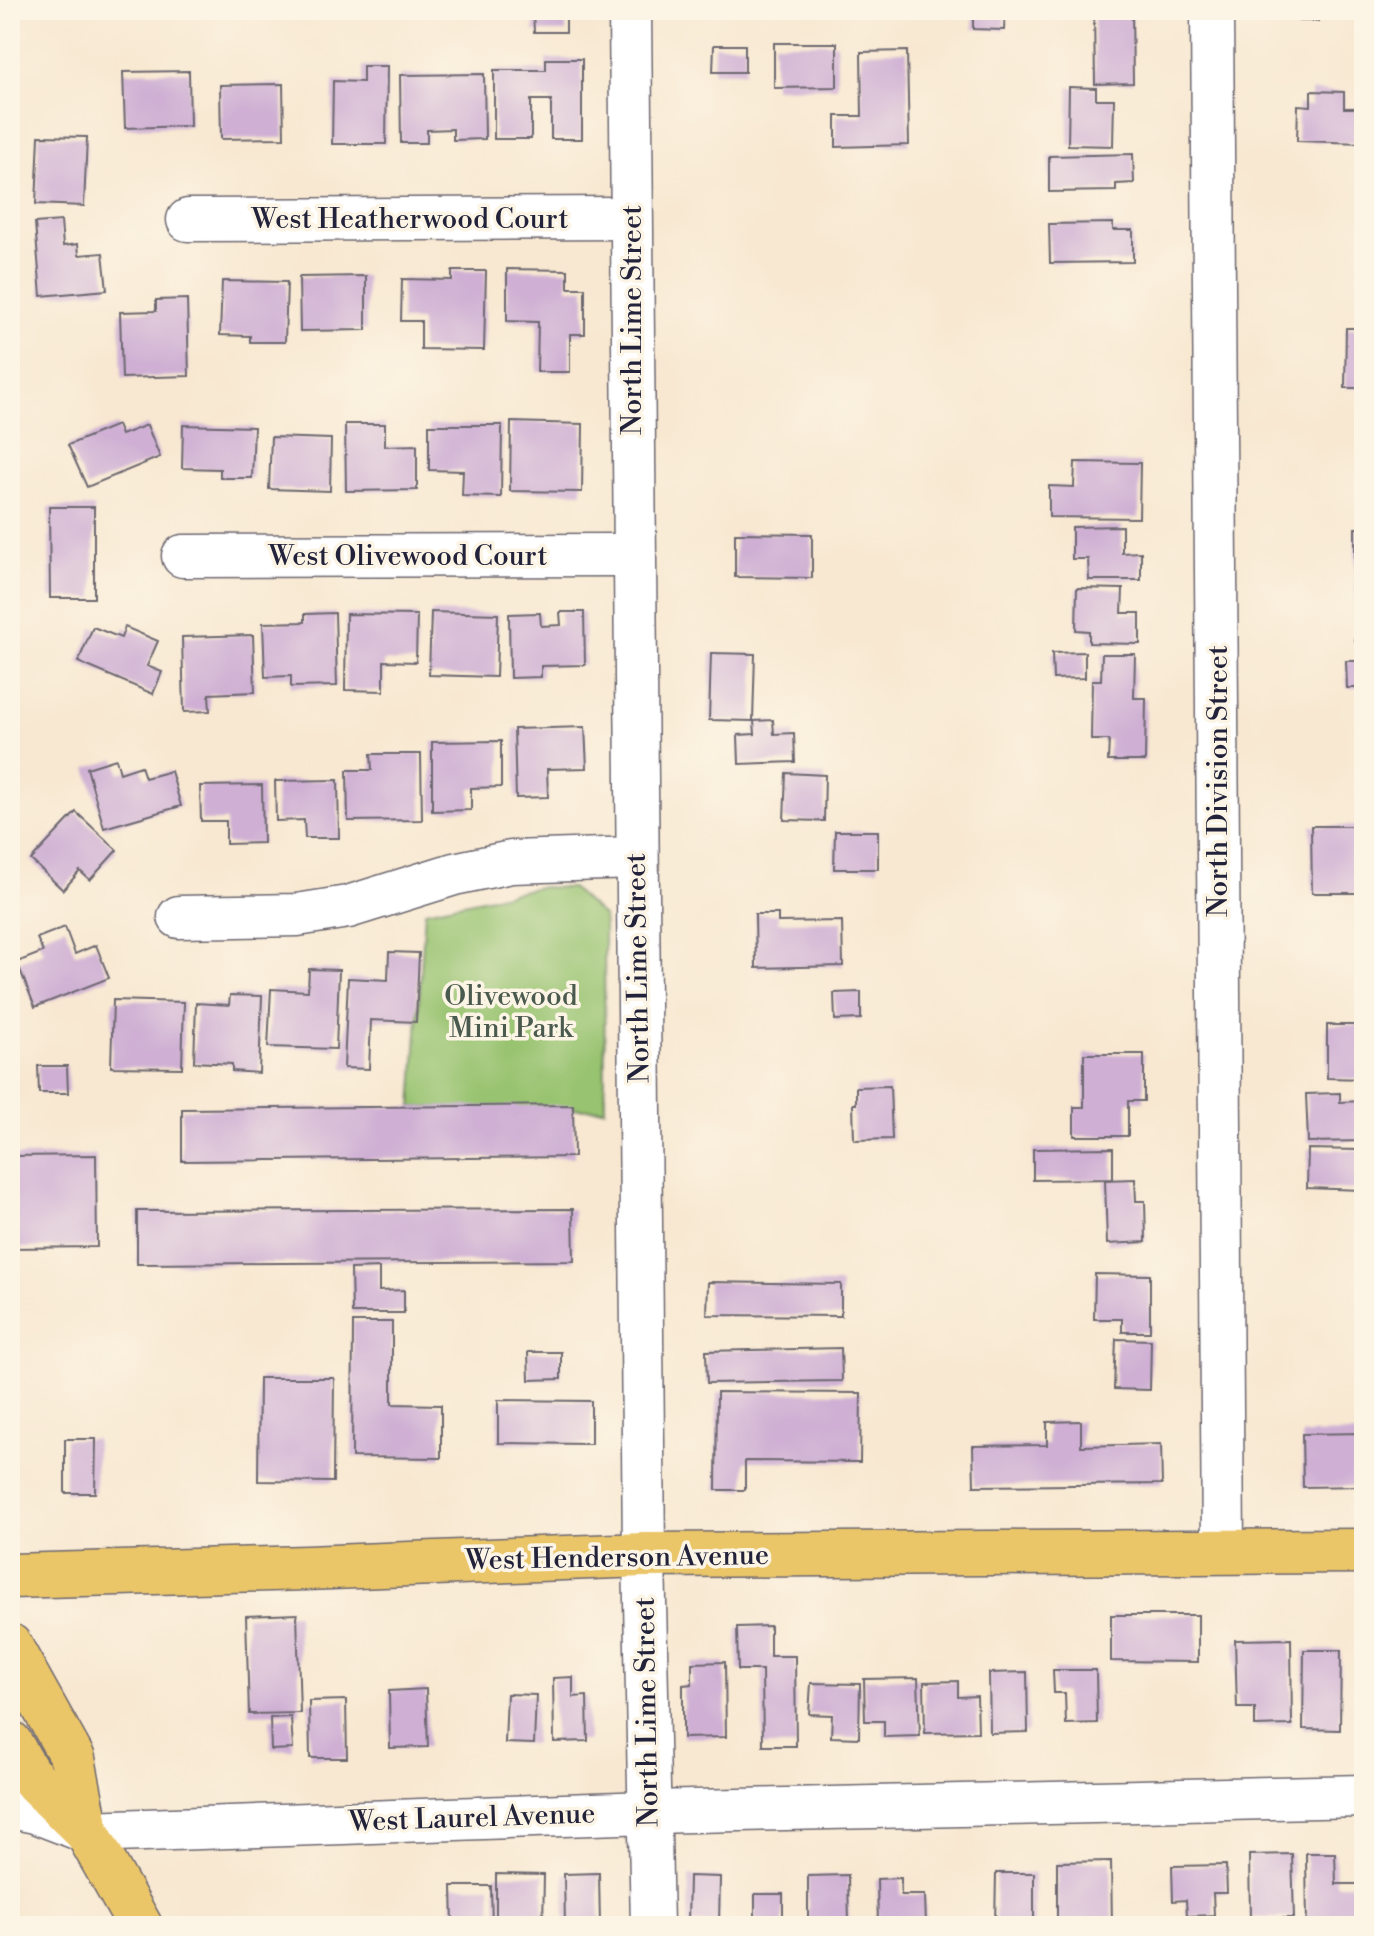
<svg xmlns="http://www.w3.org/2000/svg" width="1374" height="1936" viewBox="0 0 1374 1936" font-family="'Libre Bodoni',serif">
<rect width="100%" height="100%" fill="#fcf5e5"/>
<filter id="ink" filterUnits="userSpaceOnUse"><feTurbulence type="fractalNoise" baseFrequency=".0125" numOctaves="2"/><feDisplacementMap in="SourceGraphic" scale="16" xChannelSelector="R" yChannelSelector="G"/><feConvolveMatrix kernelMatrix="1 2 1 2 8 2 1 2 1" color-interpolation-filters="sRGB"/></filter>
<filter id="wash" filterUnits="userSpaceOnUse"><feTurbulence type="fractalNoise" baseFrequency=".006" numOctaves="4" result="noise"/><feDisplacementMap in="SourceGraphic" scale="32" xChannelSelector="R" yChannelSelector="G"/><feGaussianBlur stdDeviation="1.8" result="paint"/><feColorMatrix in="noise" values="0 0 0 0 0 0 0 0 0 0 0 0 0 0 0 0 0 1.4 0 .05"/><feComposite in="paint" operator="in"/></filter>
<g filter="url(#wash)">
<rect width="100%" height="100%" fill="#f8e8d1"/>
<polygon fill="#98c370" stroke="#5d7256" stroke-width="2" points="539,887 571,888 604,917 605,1109 412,1107 425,911"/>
<g id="blocks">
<g fill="#cfb0d4">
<polygon points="533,10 566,10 566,32 534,32"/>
<polygon points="973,10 1005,10 1004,30 973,29"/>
<polygon points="1094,10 1132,10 1133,83 1095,84"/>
<rect x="1299" y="10" width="19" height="11"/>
<polygon points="774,43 837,43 837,87 774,88"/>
<polygon points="714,45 745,45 745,72 713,72"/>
<polygon points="907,51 909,145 836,147 836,116 862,116 861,52"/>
<polygon points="546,59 582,59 582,139 551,139 551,100 531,100 531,139 494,139 494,70 546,70"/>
<polygon points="363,66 387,66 386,144 332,144 333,81 363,82"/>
<polygon points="189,71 190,126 125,128 123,72"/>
<polygon points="484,74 485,139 453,140 453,129 427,130 427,143 401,143 400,75"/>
<polygon points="283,84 284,138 221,139 220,85"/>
<polygon points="1069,87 1096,88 1096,99 1114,99 1113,146 1068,145"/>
<polygon points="1311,91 1344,92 1344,108 1364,108 1364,143 1297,141 1298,105 1311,106"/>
<polygon points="39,136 87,137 84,206 36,204"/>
<polygon points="1133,154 1134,183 1116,184 1116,191 1049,192 1049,156"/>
<polygon points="61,221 63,246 78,244 79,255 103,253 107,290 41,296 35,223"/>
<polygon points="1113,223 1113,230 1133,230 1133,262 1050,263 1049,224"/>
<polygon points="507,269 568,270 568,288 585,288 585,334 570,334 570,372 537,372 538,322 507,321"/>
<polygon points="452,271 486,271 484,350 421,349 421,321 401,321 402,279 452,280"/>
<polygon points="366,276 366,330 300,331 299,277"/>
<polygon points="222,281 287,282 285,342 250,342 250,336 220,335"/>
<polygon points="187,299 189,376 122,378 120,312 156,311 156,300"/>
<polygon points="1346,328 1364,328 1364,388 1345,388"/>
<polygon points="511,422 583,424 582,492 510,491"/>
<polygon points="345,424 385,424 385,446 417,445 417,490 346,491"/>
<polygon points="117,425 121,435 147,425 160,457 87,487 68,445"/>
<polygon points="183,425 254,427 252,478 220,478 220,469 182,468"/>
<polygon points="429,425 502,425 501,497 462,496 463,471 429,470"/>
<polygon points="271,437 331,439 330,491 269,489"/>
<polygon points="1075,462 1140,463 1139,518 1049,517 1049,486 1074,487"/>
<polygon points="49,507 94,507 94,598 50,598"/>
<polygon points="1122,526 1122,553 1141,552 1141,580 1089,580 1088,559 1072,559 1072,527"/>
<rect x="1355" y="528" width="9" height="114"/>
<polygon points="735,533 812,534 812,578 735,577"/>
<polygon points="1077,588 1123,589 1122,613 1140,613 1140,644 1089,643 1089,631 1076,630"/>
<polygon points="431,612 498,614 496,677 429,675"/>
<polygon points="560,612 584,612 585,665 541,666 541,677 510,678 509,614 540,613 541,626 561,625"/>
<polygon points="335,613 337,686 291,687 291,676 265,677 263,623 305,622 305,614"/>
<polygon points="346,614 417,615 416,662 384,661 384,691 345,690"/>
<polygon points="93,627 121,638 125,627 158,641 147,666 162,672 153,694 78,662"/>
<polygon points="253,635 255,692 209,694 210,711 184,712 182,637"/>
<polygon points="1085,652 1085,678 1053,679 1052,653"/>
<polygon points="711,653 755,654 753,721 709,720"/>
<polygon points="1102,654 1135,654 1134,698 1146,698 1145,761 1108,761 1109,740 1091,740 1092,680 1101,680"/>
<polygon points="1346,661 1364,661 1364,726 1361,726 1360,688 1347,688"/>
<polygon points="773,720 774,734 794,733 795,762 739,764 738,735 755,734 754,721"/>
<polygon points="585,727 587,768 547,769 548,797 516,798 514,729"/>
<polygon points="501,741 501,787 471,788 471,810 432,811 432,742"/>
<polygon points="371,754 421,754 422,820 348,821 347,770 372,770"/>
<polygon points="116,759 120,773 141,766 145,778 171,771 181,806 104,828 87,768"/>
<polygon points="786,773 825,775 824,821 784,820"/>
<polygon points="338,780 339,838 305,838 304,820 276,821 275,781"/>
<polygon points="262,785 263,843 226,844 226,821 201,821 200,786"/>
<polygon points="76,812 117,850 90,880 80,871 63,890 31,860"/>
<polygon points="1311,826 1364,826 1364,893 1312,893"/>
<polygon points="835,831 878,831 878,869 834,869"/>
<polygon points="755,914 778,914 778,922 842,921 843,966 756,968"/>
<polygon points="65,927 75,954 96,945 109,978 35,1007 17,962 43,952 37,938"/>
<polygon points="389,952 419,953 416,1022 371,1020 369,1069 344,1068 348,978 388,980"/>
<polygon points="309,969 339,970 336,1049 268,1047 271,989 308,991"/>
<polygon points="861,992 861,1019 835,1020 834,993"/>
<polygon points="230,995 262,996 259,1073 232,1071 232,1064 194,1062 196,1003 229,1005"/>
<polygon points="113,1000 184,1002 182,1068 111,1067"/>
<polygon points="1327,1025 1364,1025 1364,1079 1327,1078"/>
<polygon points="1084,1054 1144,1054 1144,1101 1128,1101 1128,1136 1074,1136 1074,1107 1084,1107"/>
<polygon points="38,1066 67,1066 68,1093 39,1093"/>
<polygon points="890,1086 892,1139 854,1140 853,1104 856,1104 856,1087"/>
<polygon points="1340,1093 1340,1102 1364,1101 1364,1141 1308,1142 1306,1094"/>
<polygon points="573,1105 574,1157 182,1161 182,1109"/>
<polygon points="1113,1148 1113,1179 1033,1180 1033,1149"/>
<polygon points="1308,1149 1361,1150 1361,1190 1307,1188"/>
<polygon points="96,1155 97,1247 10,1248 10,1156"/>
<polygon points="1135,1179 1136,1201 1145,1201 1146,1242 1107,1244 1105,1180"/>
<polygon points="573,1209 574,1261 137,1264 137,1211"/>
<polygon points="379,1268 379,1291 404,1290 404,1313 352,1313 351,1269"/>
<polygon points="1095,1274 1150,1275 1150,1332 1122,1332 1122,1319 1094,1319"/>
<polygon points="708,1282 841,1284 841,1316 707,1315"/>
<polygon points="353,1322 392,1322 392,1404 441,1405 441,1458 352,1457"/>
<polygon points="1116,1339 1151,1340 1150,1390 1114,1389"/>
<polygon points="841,1348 842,1381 707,1383 706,1351"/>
<polygon points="528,1352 561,1352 561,1379 529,1380"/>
<polygon points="259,1378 334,1378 333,1482 258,1481"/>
<polygon points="717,1392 861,1393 860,1462 745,1461 745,1490 716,1490"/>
<polygon points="498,1400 591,1401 591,1444 498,1443"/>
<polygon points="1081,1421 1081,1446 1161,1444 1162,1484 974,1486 973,1446 1047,1445 1047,1422"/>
<polygon points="1364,1433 1364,1486 1303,1487 1302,1434"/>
<polygon points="65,1439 96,1439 95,1493 65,1493"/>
<polygon points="297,1614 300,1713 249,1714 246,1616"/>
<polygon points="1111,1615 1198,1615 1198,1662 1111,1661"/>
<polygon points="770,1626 770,1656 795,1656 796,1746 763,1746 762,1670 738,1670 737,1627"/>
<polygon points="1291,1639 1292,1725 1255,1726 1255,1708 1237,1708 1235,1640"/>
<polygon points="1304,1650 1341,1650 1340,1730 1303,1729"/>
<polygon points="725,1662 726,1737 683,1738 683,1685 692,1684 692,1663"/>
<polygon points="1053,1670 1096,1670 1097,1723 1066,1724 1065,1693 1054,1693"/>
<polygon points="1027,1672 1028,1732 990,1733 989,1673"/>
<polygon points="573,1677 573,1697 587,1696 588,1741 554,1742 553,1678"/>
<polygon points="918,1678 920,1736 884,1737 884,1721 865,1721 864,1679"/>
<polygon points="958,1681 958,1697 977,1696 978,1732 925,1733 924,1682"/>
<polygon points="811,1683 860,1684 859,1738 831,1737 832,1715 809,1714"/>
<polygon points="426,1689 428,1747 390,1748 389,1691"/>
<polygon points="507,1694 536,1695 534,1744 505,1743"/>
<polygon points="346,1700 347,1758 310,1758 309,1701"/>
<polygon points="291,1717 293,1749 271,1750 270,1718"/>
<polygon points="1306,1853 1335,1853 1336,1884 1357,1884 1357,1926 1307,1926"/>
<polygon points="1292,1854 1294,1918 1250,1918 1249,1855"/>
<polygon points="1111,1861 1112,1926 1057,1926 1057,1862"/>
<polygon points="1226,1865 1227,1893 1213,1893 1214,1915 1187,1916 1186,1900 1173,1901 1172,1866"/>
<polygon points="599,1873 600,1926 565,1926 564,1874"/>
<polygon points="996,1873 1034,1873 1034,1926 995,1926"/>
<polygon points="496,1874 544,1875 543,1926 496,1926"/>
<polygon points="848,1875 849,1926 808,1926 808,1876"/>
<polygon points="689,1876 720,1877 719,1924 688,1923"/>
<polygon points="901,1878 901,1895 925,1895 926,1926 878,1926 877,1879"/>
<polygon points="452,1886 491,1886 492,1926 453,1926"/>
<polygon points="755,1894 783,1894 783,1926 743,1926 743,1923 755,1923"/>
</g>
</g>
</g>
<g filter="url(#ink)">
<use href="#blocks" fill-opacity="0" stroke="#6d6770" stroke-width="2"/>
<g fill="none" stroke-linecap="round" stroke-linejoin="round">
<defs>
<g id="minor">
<polyline points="630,10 644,1555 652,1926"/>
<polyline points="1212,10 1223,1552"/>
<polyline points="188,220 631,218"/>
<polyline points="183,556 633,555"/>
<polyline points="179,917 297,915 348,907 454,874 511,862 636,858"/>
<polyline points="10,1807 35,1812 87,1832 649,1812 1364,1796"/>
</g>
<g id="major">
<polyline points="10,1576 306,1568 644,1555 1364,1551"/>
<polyline points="10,1646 73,1759 87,1832"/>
<polyline points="10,1743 28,1774 87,1832 140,1926"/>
</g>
</defs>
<use href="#minor" stroke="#6d6770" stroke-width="45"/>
<use href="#major" stroke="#6d6770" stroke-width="47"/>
<use href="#minor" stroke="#fff" stroke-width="42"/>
<use href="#major" stroke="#ebc669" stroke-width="44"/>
</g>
</g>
<g text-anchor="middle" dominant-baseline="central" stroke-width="7" stroke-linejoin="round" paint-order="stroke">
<g font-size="28" fill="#22223b" stroke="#fcf5e5">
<text x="410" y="219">West Heatherwood Court</text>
<text transform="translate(632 320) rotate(-90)">North Lime Street</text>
<text x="408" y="556">West Olivewood Court</text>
<text transform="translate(1218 781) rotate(-90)">North Division Street</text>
<text transform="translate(638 968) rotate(-91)">North Lime Street</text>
<text transform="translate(617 1558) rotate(-1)">West Henderson Avenue</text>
<text transform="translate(647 1712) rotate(-91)">North Lime Street</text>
<text transform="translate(472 1818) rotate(-2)">West Laurel Avenue</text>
</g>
<g font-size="28" fill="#4b5a4e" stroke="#fcf5e5">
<text x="511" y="996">Olivewood<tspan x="511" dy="32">Mini Park</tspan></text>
</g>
</g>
<rect width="1374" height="1936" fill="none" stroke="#fcf5e5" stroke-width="40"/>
</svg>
